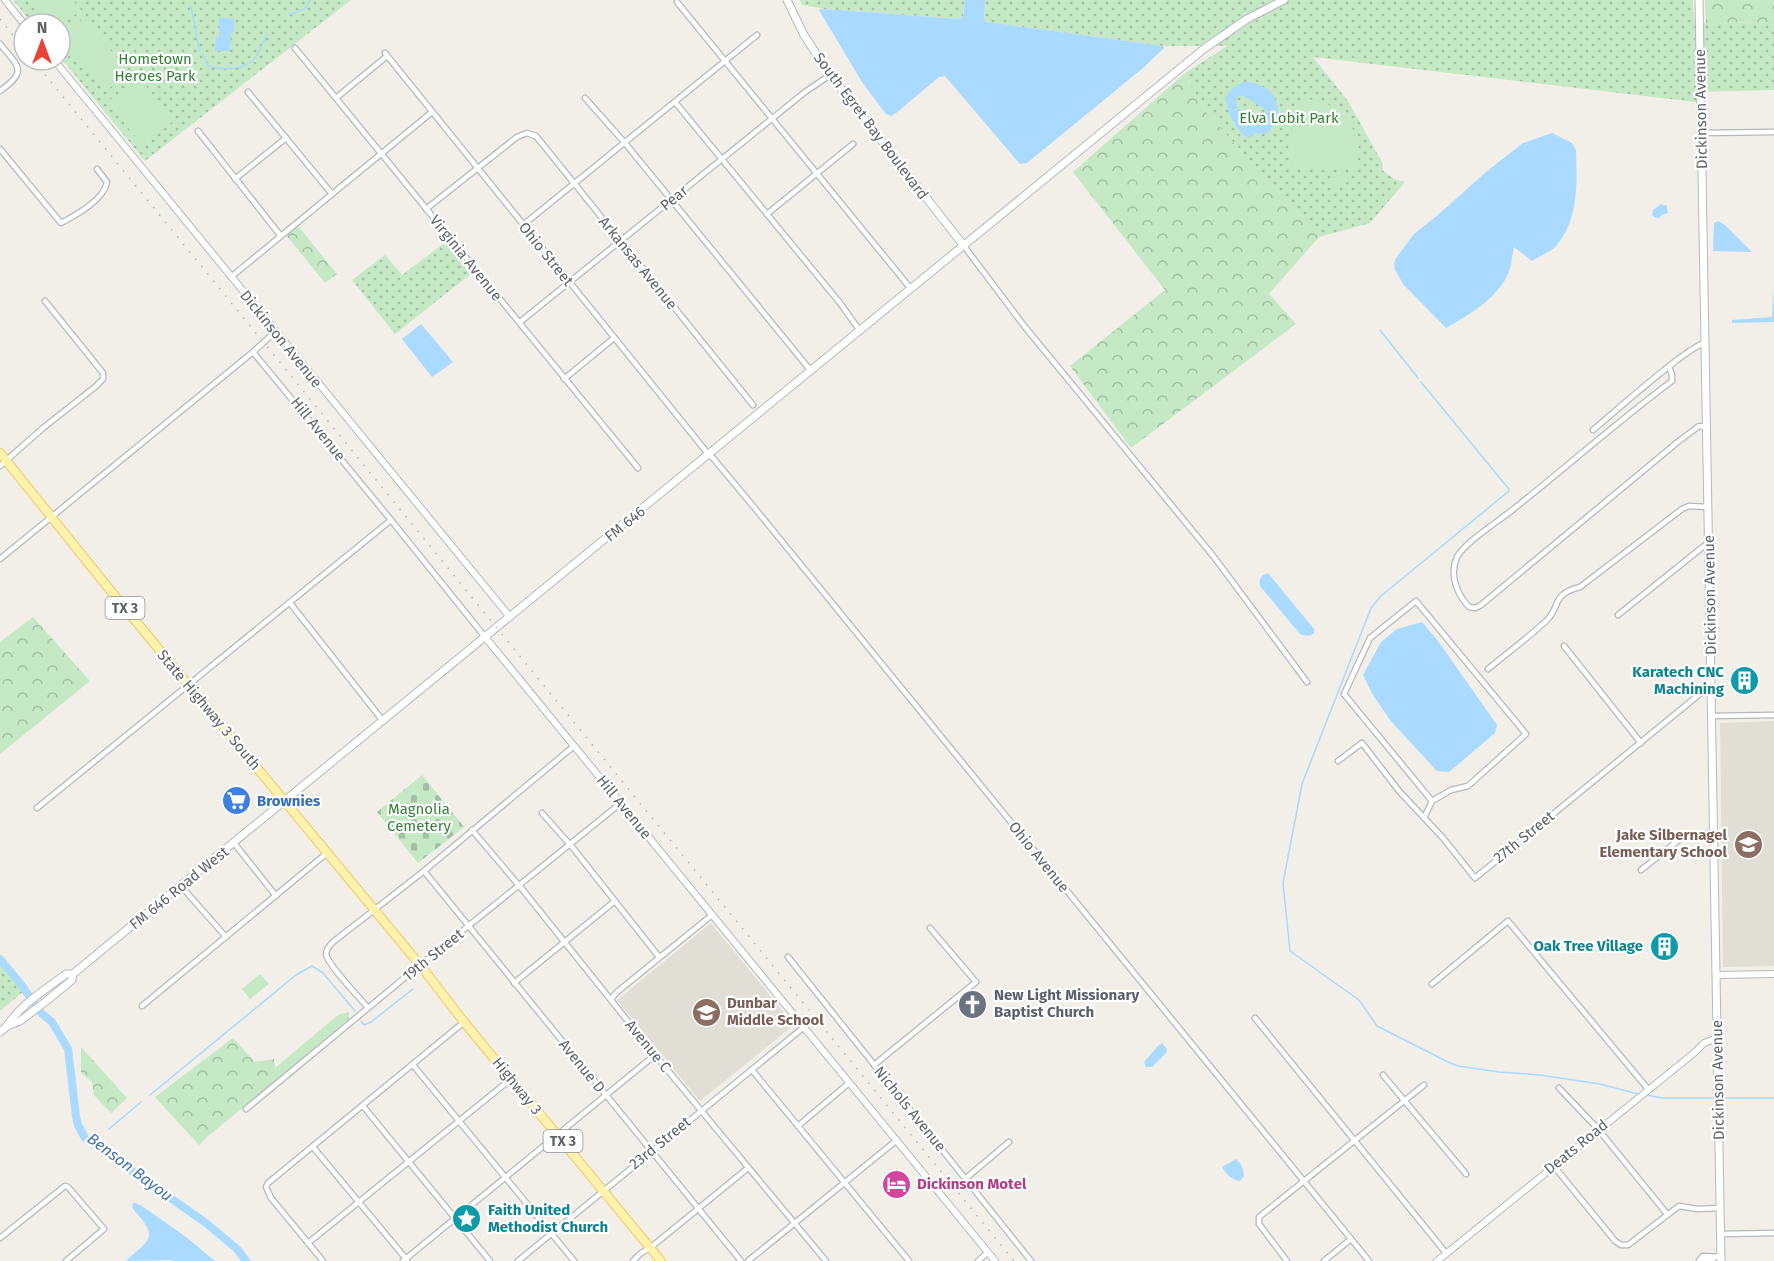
<svg xmlns="http://www.w3.org/2000/svg" width="1774" height="1261" viewBox="0 0 1774 1261" font-family="'Fira Sans',sans-serif">
<defs>
<pattern id="grass-dots" width="8" height="8" patternUnits="userSpaceOnUse" patternTransform="scale(1.5)"><rect width="8" height="8" fill="#c5e8c5"/><path d="M2 2h.1M6 6h.1" fill="none" stroke="#a3c0a4" stroke-width="1.8" stroke-linecap="round"/></pattern>
<pattern id="forest-crowns" width="20" height="18" patternUnits="userSpaceOnUse" patternTransform="scale(1.5)"><rect width="20" height="18" fill="#c5e8c5"/><path d="M2 6a3 3 0 1 1 6 0M12 15a3 3 0 1 1 6 0" fill="none" stroke="#a3c0a4"/></pattern>
<pattern id="cemetery-stones" width="16" height="16" patternUnits="userSpaceOnUse" patternTransform="scale(1.5)"><rect width="16" height="16" fill="#c5e8c5"/><path d="M2 7V4a2 2 0 0 1 4 0v3zM10 15v-3a2 2 0 0 1 4 0v3z" fill="#a3c0a4"/></pattern>
</defs>
<rect width="100%" height="100%" fill="#f1efe8"/>
<g fill="#e1ded6">
<polygon points="1774,721 1774,966 1723,967 1720,723"/>
<polygon points="711,923 794,1025 700,1101 617,1000"/>
</g>
<g fill="url(#grass-dots)">
<polygon points="13,0 351,0 145,161 60,57 60,24 33,24"/>
<polygon points="800,0 965,0 963,16 960,19 825,9 802,5"/>
<polygon points="985,0 1693,0 1694,20 1706,23 1774,22 1774,90 1696,92 1696,102 1313,57 1348,101 1383,164 1382,170 1394,179 1405,182 1370,223 1319,237 1206,112 1184,74 1227,46 1163,46 986,22 984,19"/>
<polygon points="447,241 472,273 395,334 352,280 385,255 402,275"/>
<polygon points="0,960 25,990 0,1011"/>
</g>
<g fill="url(#forest-crowns)">
<polygon points="1705,0 1774,0 1774,22 1706,23"/>
<polygon points="1184,74 1206,112 1319,237 1269,294 1296,324 1131,448 1070,366 1165,290 1073,172"/>
<polygon points="298,226 337,274 325,283 286,235"/>
<polygon points="33,617 90,681 0,754 0,642"/>
<polygon points="349,1012 349,1019 271,1085 208,1136 199,1145 155,1097 233,1038 255,1062 274,1059 275,1068 338,1015"/>
<polygon points="81,1047 127,1098 111,1113 94,1095 92,1082 81,1073"/>
</g>
<polygon fill="url(#cemetery-stones)" points="422,775 464,827 418,863 377,812"/>
<g fill="#c5e8c5">
<polygon points="27,0 73,0 81,10 60,27 60,24 46,24"/>
<polygon points="84,18 129,72 105,92 60,37"/>
<polygon points="139,77 174,121 143,146 107,102"/>
<polygon points="1307,99 1320,101 1341,110 1357,136 1359,150 1357,167 1328,171 1293,167 1289,161 1295,101"/>
<polygon points="1345,172 1351,179 1338,189 1332,182"/>
<polygon points="260,974 269,984 250,999 242,989"/>
</g>
<g fill="#aadaff" fill-rule="evenodd">
<polygon points="965,0 985,0 984,19 986,22 1163,46 1164,48 1143,68 1027,163 1020,164 945,76 939,77 896,113 891,116 886,114 862,82 819,10 825,9 960,19 963,16"/>
<polygon points="219,18 234,19 234,32 231,33 230,51 215,51 216,37 219,37"/>
<path d="M1243 82C1275 82 1290 111 1266 134L1255 133 1248 138C1235 130 1226 110 1226 96L1231 90ZM1239 96H1244L1266 110V113L1251 127 1237 107V98Z"/>
<path d="M1552 133 1572 143 1576 150C1577 183 1579 219 1556 246 1551 252 1539 256 1532 261L1514 247C1512 255 1512 263 1509 271 1499 298 1470 314 1446 328L1403 284 1395 270 1394 263 1396 258 1414 234 1439 214 1486 172 1523 143Z"/>
<polygon points="1661,204 1667,206 1668,213 1662,215 1659,218 1656,218 1652,215 1653,210"/>
<polygon points="1718,221 1725,225 1752,252 1713,251 1714,223"/>
<polygon points="1773,286 1774,322 1732,323 1732,320 1772,317"/>
<polygon points="421,324 453,362 432,377 402,339"/>
<path d="M1268 573 1314 629V633C1309 637 1305 636 1300 634L1260 586C1259 578 1261 575 1268 573Z"/>
<polygon points="1422,622 1438,641 1497,725 1495,733 1449,772 1437,771 1390,720 1373,695 1363,675 1381,642 1397,629"/>
<polygon points="1162,1043 1167,1049 1166,1053 1152,1067 1146,1067 1144,1062 1158,1046"/>
<path d="M1236 1159C1242 1164 1243 1169 1244 1176L1240 1181C1232 1180 1226 1174 1222 1167Z"/>
<path d="M133 1203H135L142 1206 186 1237 215 1261H175L171 1260 126 1261C150 1238 160 1239 133 1209L132 1206Z"/>
</g>
<g fill="none" stroke-linecap="round" stroke-linejoin="round">
<g stroke="#aadaff" stroke-width="1.5">
<path d="M190 6C196 21 195 36 200 51"/>
<polyline points="289,15 306,8 310,0"/>
<path d="M203 54 208 66C221 69 241 71 252 61 259 55 262 43 267 35"/>
<polyline points="1380,330 1418,378"/>
<polyline points="1421,382 1508,488 1509,491 1381,596 1371,608 1302,784 1283,883 1290,951 1359,1000 1377,1026 1450,1063 1458,1066 1499,1072 1540,1075 1600,1084 1638,1094"/>
<polyline points="361,1021 364,1025 371,1022 413,989"/>
<polyline points="150,1095 296,975 312,966 323,973 355,1011"/>
<polyline points="1646,1095 1663,1098 1716,1098"/>
<polyline points="1721,1098 1774,1098"/>
<polyline points="109,1129 141,1102"/>
<polyline points="99,1148 100,1146"/>
</g>
<polyline stroke="#aadaff" stroke-width="8" points="0,959 20,983 42,1014 52,1022 68,1049 76,1116 78,1125 85,1138 206,1223 237,1249 246,1261"/>
<defs>
<g id="minor">
<polyline points="677,2 911,289"/>
<path d="M0 44C19 67 28 71 0 91"/>
<polyline points="295,48 638,468"/>
<polyline points="385,53 709,455 713,458 753,506 1369,1261"/>
<polyline points="248,92 332,194"/>
<polyline points="336,98 387,56"/>
<polyline points="585,98 625,143 811,371"/>
<polyline points="675,102 840,303 860,331"/>
<polyline points="198,131 280,235"/>
<polyline points="1701,133 1774,132"/>
<path d="M0 149 61 223C76 215 104 200 107 182L97 169"/>
<polyline points="235,179 286,138"/>
<polyline points="426,209 517,137 527,133 536,136 753,405"/>
<polyline points="767,214 853,144"/>
<polyline points="523,225 757,35"/>
<polyline points="964,246 1025,327 1214,557 1307,682"/>
<polyline points="231,277 432,112"/>
<polyline points="520,322 805,92 830,75"/>
<polyline points="253,352 391,520 485,637"/>
<path d="M1669 367 1672 375V381C1618 421 1568 466 1516 507 1502 519 1465 542 1457 557 1449 575 1457 594 1469 607L1475 608 1481 605 1679 441 1699 426 1706 427"/>
<polyline points="564,379 614,338"/>
<path d="M1593 430C1610 416 1689 345 1705 343"/>
<polyline points="0,466 43,428 95,387 103,379 103,373 45,301"/>
<polyline points="0,559 253,352 275,332"/>
<polyline points="290,603 383,721"/>
<polyline points="1618,615 1709,542"/>
<polyline points="1564,646 1641,743"/>
<path d="M1488 669C1507 653 1528 638 1546 621 1561 607 1551 594 1580 587L1682 509 1689 506 1708 507"/>
<polyline points="1712,716 1774,715"/>
<polyline points="1338,761 1362,743 1399,791 1443,838 1475,878 1701,693 1711,688"/>
<polyline points="37,808 391,520"/>
<polyline points="542,813 573,848 659,957"/>
<polyline points="1424,818 1432,801 1344,694 1370,638 1416,601 1526,734 1468,786 1451,790 1432,801"/>
<polyline points="472,830 522,889 655,1055 826,1261"/>
<polyline points="234,843 276,896"/>
<polyline points="1641,870 1685,835 1714,833"/>
<polyline points="424,871 741,1261"/>
<polyline points="181,886 226,937"/>
<polyline points="788,957 1031,1261"/>
<polyline points="514,983 615,901"/>
<polyline points="1432,984 1508,921 1648,1089"/>
<polyline points="611,999 617,992 712,915"/>
<polyline points="142,1006 327,853"/>
<path d="M368 1008C360 998 327 964 326 954 326 949 330 945 333 942L424 871 574 746"/>
<polyline points="1255,1018 1446,1253"/>
<polyline points="413,1065 574,1261"/>
<polyline points="874,1065 976,982 930,928"/>
<polyline points="752,1070 909,1261"/>
<polyline points="1383,1075 1466,1174"/>
<polyline points="1559,1088 1598,1129 1667,1214"/>
<polyline points="363,1106 490,1261"/>
<polyline points="246,1109 420,965 621,803"/>
<polyline points="798,1126 849,1083"/>
<polyline points="313,1147 407,1260"/>
<polyline points="1553,1165 1615,1241 1621,1245 1628,1245 1679,1206 1697,1209 1720,1208"/>
<polyline points="965,1179 1009,1142"/>
<polyline points="1721,1234 1774,1233"/>
<polyline points="0,1238 65,1186 68,1187 104,1229 66,1261"/>
<polyline points="308,1243 511,1079"/>
<polyline points="1700,1260 1712,1260 1716,1257"/>
<polyline points="323,1261 271,1198 266,1187 268,1183 464,1022"/>
<polyline points="403,1261 655,1055"/>
<polyline points="518,1261 804,1027"/>
<polyline points="633,1261 641,1253 650,1248 748,1168"/>
<polyline points="748,1261 897,1140"/>
<polyline points="978,1261 988,1252"/>
<polyline points="1287,1261 1259,1224 1259,1217 1424,1085"/>
<polyline points="1324,1261 1351,1239"/>
<polyline points="1699,1261 1703,1256 1721,1257"/>
</g>
<g id="tertiary">
<polyline points="5,0 24,24"/>
<polyline points="54,60 510,617"/>
<polyline points="485,637 995,1261"/>
<polyline points="1717,975 1774,974"/>
<polyline points="1437,1261 1694,1053 1704,1043 1718,1038"/>
</g>
<g id="secondary">
<polyline points="787,0 804,35 830,75 964,246"/>
<polyline points="1699,0 1721,1261"/>
<path d="M7 1026C21 1004 45 990 66 974H73L102 950 1205 48 1247 19 1284 0"/>
<polyline points="0,1032 7,1026 20,1021 45,1002 72,980 73,974"/>
</g>
<polyline id="primary" points="0,453 110,590 420,965 464,1022 661,1261"/>
</defs>
<use href="#minor" stroke="#b5b8bc" stroke-width="7"/>
<use href="#tertiary" stroke="#b5b8bc" stroke-width="8"/>
<use href="#secondary" stroke="#b6babf" stroke-width="9"/>
<use href="#primary" stroke="#f2c960" stroke-width="10"/>
<use href="#minor" stroke="#fff" stroke-width="4.5"/>
<use href="#tertiary" stroke="#fff" stroke-width="6"/>
<use href="#secondary" stroke="#fff" stroke-width="7"/>
<use href="#primary" stroke="#fff2af" stroke-width="8"/>
<g stroke="#b6b7b8" stroke-width="1.5" stroke-dasharray="1.5 8" stroke-linecap="butt">
<polyline points="0,19 24,49"/>
<polyline points="33,60 1014,1261"/>
</g>
</g>
<defs>
<symbol id="building-disc" viewBox="-11 -11 22 22"><circle r="9.5" fill="#0f9aa8" stroke="#fff"/><path d="M-4-6H4V6H1V3H-1V6H-4ZM-2.5-4.3h1.7v1.8h-1.7ZM.8-4.3h1.7v1.8H.8ZM-2.5-1h1.7V.8h-1.7ZM.8-1h1.7V.8H.8Z" fill="#fff"/></symbol>
<symbol id="supermarket-disc" viewBox="-11 -11 22 22"><circle r="9.5" fill="#3f7fe0" stroke="#fff"/><path d="M-6-5.5h2.5l.6 2H6L4.5 2H-2.5L-4.4-4H-6ZM-1.5 3.2a1.3 1.3 0 1 0 .1 0ZM3 3.2a1.3 1.3 0 1 0 .1 0Z" fill="#fff"/></symbol>
<symbol id="school-disc" viewBox="-11 -11 22 22"><circle r="9.5" fill="#8d6e63" stroke="#fff"/><path d="M0-5L7-2L0 1L-7-2ZM-4 1L0 2.5L4 1V4Q0 6-4 4Z" fill="#fff"/></symbol>
<symbol id="church-disc" viewBox="-11 -11 22 22"><circle r="9.5" fill="#6b7280" stroke="#fff"/><path d="M-1.2-6h2.4v3.5h3.3v2.4h-3.3V6h-2.4V-.1h-3.3v-2.4h3.3Z" fill="#fff"/></symbol>
<symbol id="hotel-disc" viewBox="-11 -11 22 22"><circle r="9.5" fill="#d1479c" stroke="#fff"/><path d="M-6-4.5h1.5V1H6V5H4.5V3h-9V5H-6ZM-4 0a1.8 1.8 0 1 1 3.6 0ZM.5 0V-2.5h3Q6-2.5 6 0Z" fill="#fff"/></symbol>
<symbol id="sight-disc" viewBox="-11 -11 22 22"><circle r="9.5" fill="#0f9aa8" stroke="#fff"/><path d="M0-6L1.8-2.2L6-1.7L2.9 1.2L3.7 5.4L0 3.3L-3.7 5.4L-2.9 1.2L-6-1.7L-1.8-2.2Z" fill="#fff"/></symbol>
</defs>
<g fill-rule="evenodd">
<use href="#building-disc" x="1728" y="664" width="33" height="33"/>
<use href="#supermarket-disc" x="220" y="784" width="33" height="33"/>
<use href="#school-disc" x="1732" y="828" width="33" height="33"/>
<use href="#building-disc" x="1648" y="930" width="33" height="33"/>
<use href="#church-disc" x="956" y="988" width="33" height="33"/>
<use href="#school-disc" x="690" y="996" width="33" height="33"/>
<use href="#hotel-disc" x="880" y="1168" width="33" height="33"/>
<use href="#sight-disc" x="450" y="1202" width="33" height="33"/>
</g>
<g text-anchor="middle" dominant-baseline="central" stroke-width="4.5" stroke-linejoin="round" paint-order="stroke">
<g fill="#fff" stroke="#8f9295" stroke-width="1.5">
<rect x="105.5" y="597" width="39" height="22" rx="4.5"/>
<rect x="543.5" y="1130" width="39" height="22" rx="4.5"/>
</g>
<g font-size="14" font-weight="bold" fill="#5f6368">
<text x="125" y="608">TX 3</text>
<text x="563" y="1141">TX 3</text>
</g>
<g font-size="15" fill="#348238" stroke="#fff">
<text x="155" y="59">Hometown<tspan x="155" dy="17">Heroes Park</tspan></text>
<text x="1289" y="118">Elva Lobit Park</text>
<text x="419" y="809">Magnolia<tspan x="419" dy="17">Cemetery</tspan></text>
</g>
<g font-size="15" fill="#5f6368" stroke="#fff">
<text transform="translate(1701 109) rotate(-91)">Dickinson Avenue</text>
<text transform="translate(871 126) rotate(53)">South Egret Bay Boulevard</text>
<text transform="translate(674 198) rotate(-39)">Pear</text>
<text transform="translate(546 254) rotate(51)">Ohio Street</text>
<text transform="translate(466 258) rotate(51)">Virginia Avenue</text>
<text transform="translate(638 263) rotate(51)">Arkansas Avenue</text>
<text transform="translate(281 339) rotate(51)">Dickinson Avenue</text>
<text transform="translate(318 429) rotate(51)">Hill Avenue</text>
<text transform="translate(625 524) rotate(-39)">FM 646</text>
<text transform="translate(1710 595) rotate(-91)">Dickinson Avenue</text>
<text transform="translate(209 710) rotate(50)">State Highway 3 South</text>
<text transform="translate(624 807) rotate(51)">Hill Avenue</text>
<text transform="translate(1524 837) rotate(-39)">27th Street</text>
<text transform="translate(1039 857) rotate(51)">Ohio Avenue</text>
<text transform="translate(179 888) rotate(-39)">FM 646 Road West</text>
<text transform="translate(433 955) rotate(-39)">19th Street</text>
<text transform="translate(648 1046) rotate(51)">Avenue C</text>
<text transform="translate(582 1066) rotate(51)">Avenue D</text>
<text transform="translate(1718 1080) rotate(-91)">Dickinson Avenue</text>
<text transform="translate(517 1086) rotate(51)">Highway 3</text>
<text transform="translate(910 1109) rotate(51)">Nichols Avenue</text>
<text transform="translate(660 1143) rotate(-39)">23rd Street</text>
<text transform="translate(1576 1147) rotate(-39)">Deats Road</text>
</g>
<g font-size="15" font-weight="bold" fill="#0d838f" stroke="#fff" text-anchor="end">
<text x="1724" y="672">Karatech CNC<tspan x="1724" dy="17">Machining</tspan></text>
<text x="1643" y="946">Oak Tree Village</text>
<text x="488" y="1210" text-anchor="start">Faith United<tspan x="488" dy="17">Methodist Church</tspan></text>
</g>
<g font-size="15" font-weight="bold" fill="#366cbe" stroke="#fff" text-anchor="start">
<text x="257" y="801">Brownies</text>
</g>
<g font-size="15" font-weight="bold" fill="#785e54" stroke="#fff" text-anchor="end">
<text x="1727" y="835">Jake Silbernagel<tspan x="1727" dy="17">Elementary School</tspan></text>
<text x="727" y="1003" text-anchor="start">Dunbar<tspan x="727" dy="17">Middle School</tspan></text>
</g>
<g font-size="15" font-weight="bold" fill="#5b616d" stroke="#fff" text-anchor="start">
<text x="994" y="995">New Light Missionary<tspan x="994" dy="17">Baptist Church</tspan></text>
</g>
<g font-size="15" font-weight="bold" fill="#b23c85" stroke="#fff" text-anchor="start">
<text x="917" y="1184">Dickinson Motel</text>
</g>
<g font-size="16" font-style="italic" fill="#4174aa" stroke="#fff">
<text transform="translate(130 1167) rotate(37)">Benson Bayou</text>
</g>
</g>
<g transform="translate(42 42)"><circle r="28" fill="#ffffff" stroke="#bfc1c3" stroke-width="1.5"/>
<path d="M0-4.5L10 22L0 15L-10 22Z" fill="#ea4335"/>
<text y="-9" font-size="16" font-weight="bold" text-anchor="middle" fill="#5f6368">N</text>
</g>
</svg>
